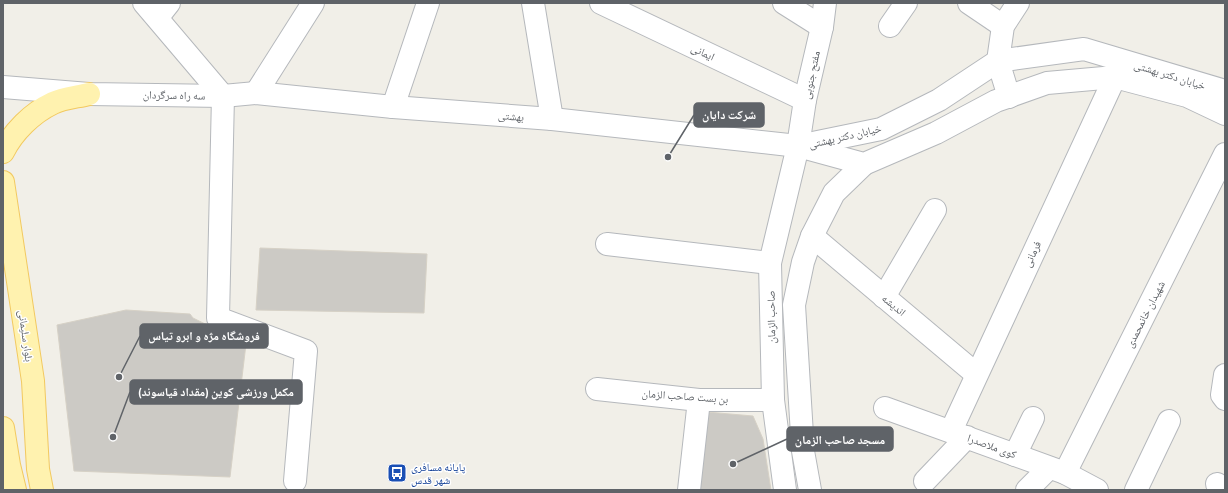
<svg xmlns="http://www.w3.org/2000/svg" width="1228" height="493" viewBox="0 0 1228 493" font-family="'PT Sans Narrow','Noto Naskh Arabic',sans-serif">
<rect width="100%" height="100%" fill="#f1efe8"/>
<g fill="#cccac5" stroke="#d6d1c6">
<polygon points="260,248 427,254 424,313 256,310"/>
<polygon points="126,310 190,314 193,318 246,344 230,477 74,471 57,325"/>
<polygon points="707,412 753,416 763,439 771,490 696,490"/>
</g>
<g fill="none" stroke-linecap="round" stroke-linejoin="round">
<defs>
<g id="minor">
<polyline points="144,3 223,96"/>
<polyline points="533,3 552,119"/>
<polyline points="601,3 805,100"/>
<polyline points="784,3 822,27"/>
<polyline points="969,3 1003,26"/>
<polyline points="158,17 169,3"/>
<polyline points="890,26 906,3"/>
<polyline points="3,87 89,94 223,96 256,93 393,107 552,119 798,146 864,164 936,133 996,101 1047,83 1115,77 1187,96 1225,114"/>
<polyline points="256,93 313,3"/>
<polyline points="223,96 218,318 306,351 295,481"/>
<polyline points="1009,97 998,61 1003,26 1018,3"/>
<polyline points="393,107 428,3"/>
<polyline points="803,145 881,129 939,100 998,61 1084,49 1225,91"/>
<polyline points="812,236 976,374"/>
<polyline points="607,244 770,263"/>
<polyline points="884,297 935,210"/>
<polyline points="1225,375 1222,395 1225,399"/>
<polyline points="597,389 699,400 773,400"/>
<polyline points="885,408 1065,473 1097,490"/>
<polyline points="951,431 1115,77"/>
<polyline points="1015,455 1033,418"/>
<polyline points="1065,473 1225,154"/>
<polyline points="925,481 967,437"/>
<polyline points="1217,484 1222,490"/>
<polyline points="689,490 699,400"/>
<polyline points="785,490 773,400 770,263 798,146 805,100 822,27 825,3"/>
<polyline points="810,490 803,451 794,305 803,262 812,236 834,193 864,164"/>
<polyline points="1027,490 1049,468"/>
<polyline points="1136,490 1169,421"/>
</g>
<g id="major">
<path d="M3 152C13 132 32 113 53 103 63 98 77 97 89 94"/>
<polyline points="3,182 33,381 38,469 42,490"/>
<polyline points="3,428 9,465 15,490"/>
</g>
</defs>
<use href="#minor" stroke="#b5b8bc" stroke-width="24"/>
<use href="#major" stroke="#f2c960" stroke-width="24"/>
<use href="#minor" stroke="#fff" stroke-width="22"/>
<use href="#major" stroke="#fff2af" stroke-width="22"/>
</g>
<defs>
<symbol id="bus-square" viewBox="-11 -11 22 22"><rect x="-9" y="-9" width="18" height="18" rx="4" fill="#1a4fb4" stroke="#fff"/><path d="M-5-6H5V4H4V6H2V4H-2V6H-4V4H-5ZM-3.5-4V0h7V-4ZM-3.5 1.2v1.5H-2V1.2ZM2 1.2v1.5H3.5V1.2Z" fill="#fff"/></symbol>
</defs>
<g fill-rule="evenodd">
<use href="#bus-square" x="386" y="462" width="22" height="22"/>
</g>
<g text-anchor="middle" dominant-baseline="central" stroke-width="3" stroke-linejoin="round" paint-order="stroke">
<g font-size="11" fill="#5f6368" stroke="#fff">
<text transform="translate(703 52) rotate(25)">ایمانی</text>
<text transform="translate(811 75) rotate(-78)">مفتح جنوبی</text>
<text transform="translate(1170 75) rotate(17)">خیابان دکتر بهشتی</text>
<text transform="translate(174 95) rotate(1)">سه راه سرگردان</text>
<text transform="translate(511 116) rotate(4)">بهشتی</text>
<text transform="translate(845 136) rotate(-13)">خیابان دکتر بهشتی</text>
<text transform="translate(1032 254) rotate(-65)">فرمانی</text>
<text transform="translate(894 305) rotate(40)">اندیشه</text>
<text transform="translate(1145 314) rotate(-63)">شهیدان خانمحمدی</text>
<text transform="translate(771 317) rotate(-91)">صاحب الزمان</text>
<text transform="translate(26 336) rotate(82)">بلوار سلیمانی</text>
<text transform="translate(685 396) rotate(4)">بن بست صاحب الزمان</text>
<text transform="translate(992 446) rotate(20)">کوی ملاصدرا</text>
</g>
<g font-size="11" fill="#164399" stroke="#fff" text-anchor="start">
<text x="411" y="467">پایانه مسافری<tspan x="411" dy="13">شهر قدس</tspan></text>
</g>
</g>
<path fill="none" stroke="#5f6368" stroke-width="1.5" d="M668 157L694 115M119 377L140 336M113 437L130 392M733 464L787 439"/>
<g fill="#5f6368" stroke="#fff" stroke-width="1.5">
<circle cx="668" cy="157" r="4"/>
<circle cx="119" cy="377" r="4"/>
<circle cx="113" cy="437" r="4"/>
<circle cx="733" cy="464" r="4"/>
</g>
<g fill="#5f6368" stroke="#5f6368" stroke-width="1.5">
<rect x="694" y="103" width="70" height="24" rx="4"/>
<rect x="140" y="324" width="128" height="24" rx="4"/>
<rect x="130" y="380" width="172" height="24" rx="4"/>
<rect x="787" y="427" width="106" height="24" rx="4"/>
</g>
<g font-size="12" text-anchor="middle" font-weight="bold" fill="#fff">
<text x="729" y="119">شرکت دایان</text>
<text x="204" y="340">فروشگاه مژه و ابرو تیاس</text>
<text x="216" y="396">مکمل ورزشی کوین (مقداد قیاسوند)</text>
<text x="840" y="444">مسجد صاحب الزمان</text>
</g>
<rect width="1228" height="493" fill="none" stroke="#5f6368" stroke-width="8"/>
</svg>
